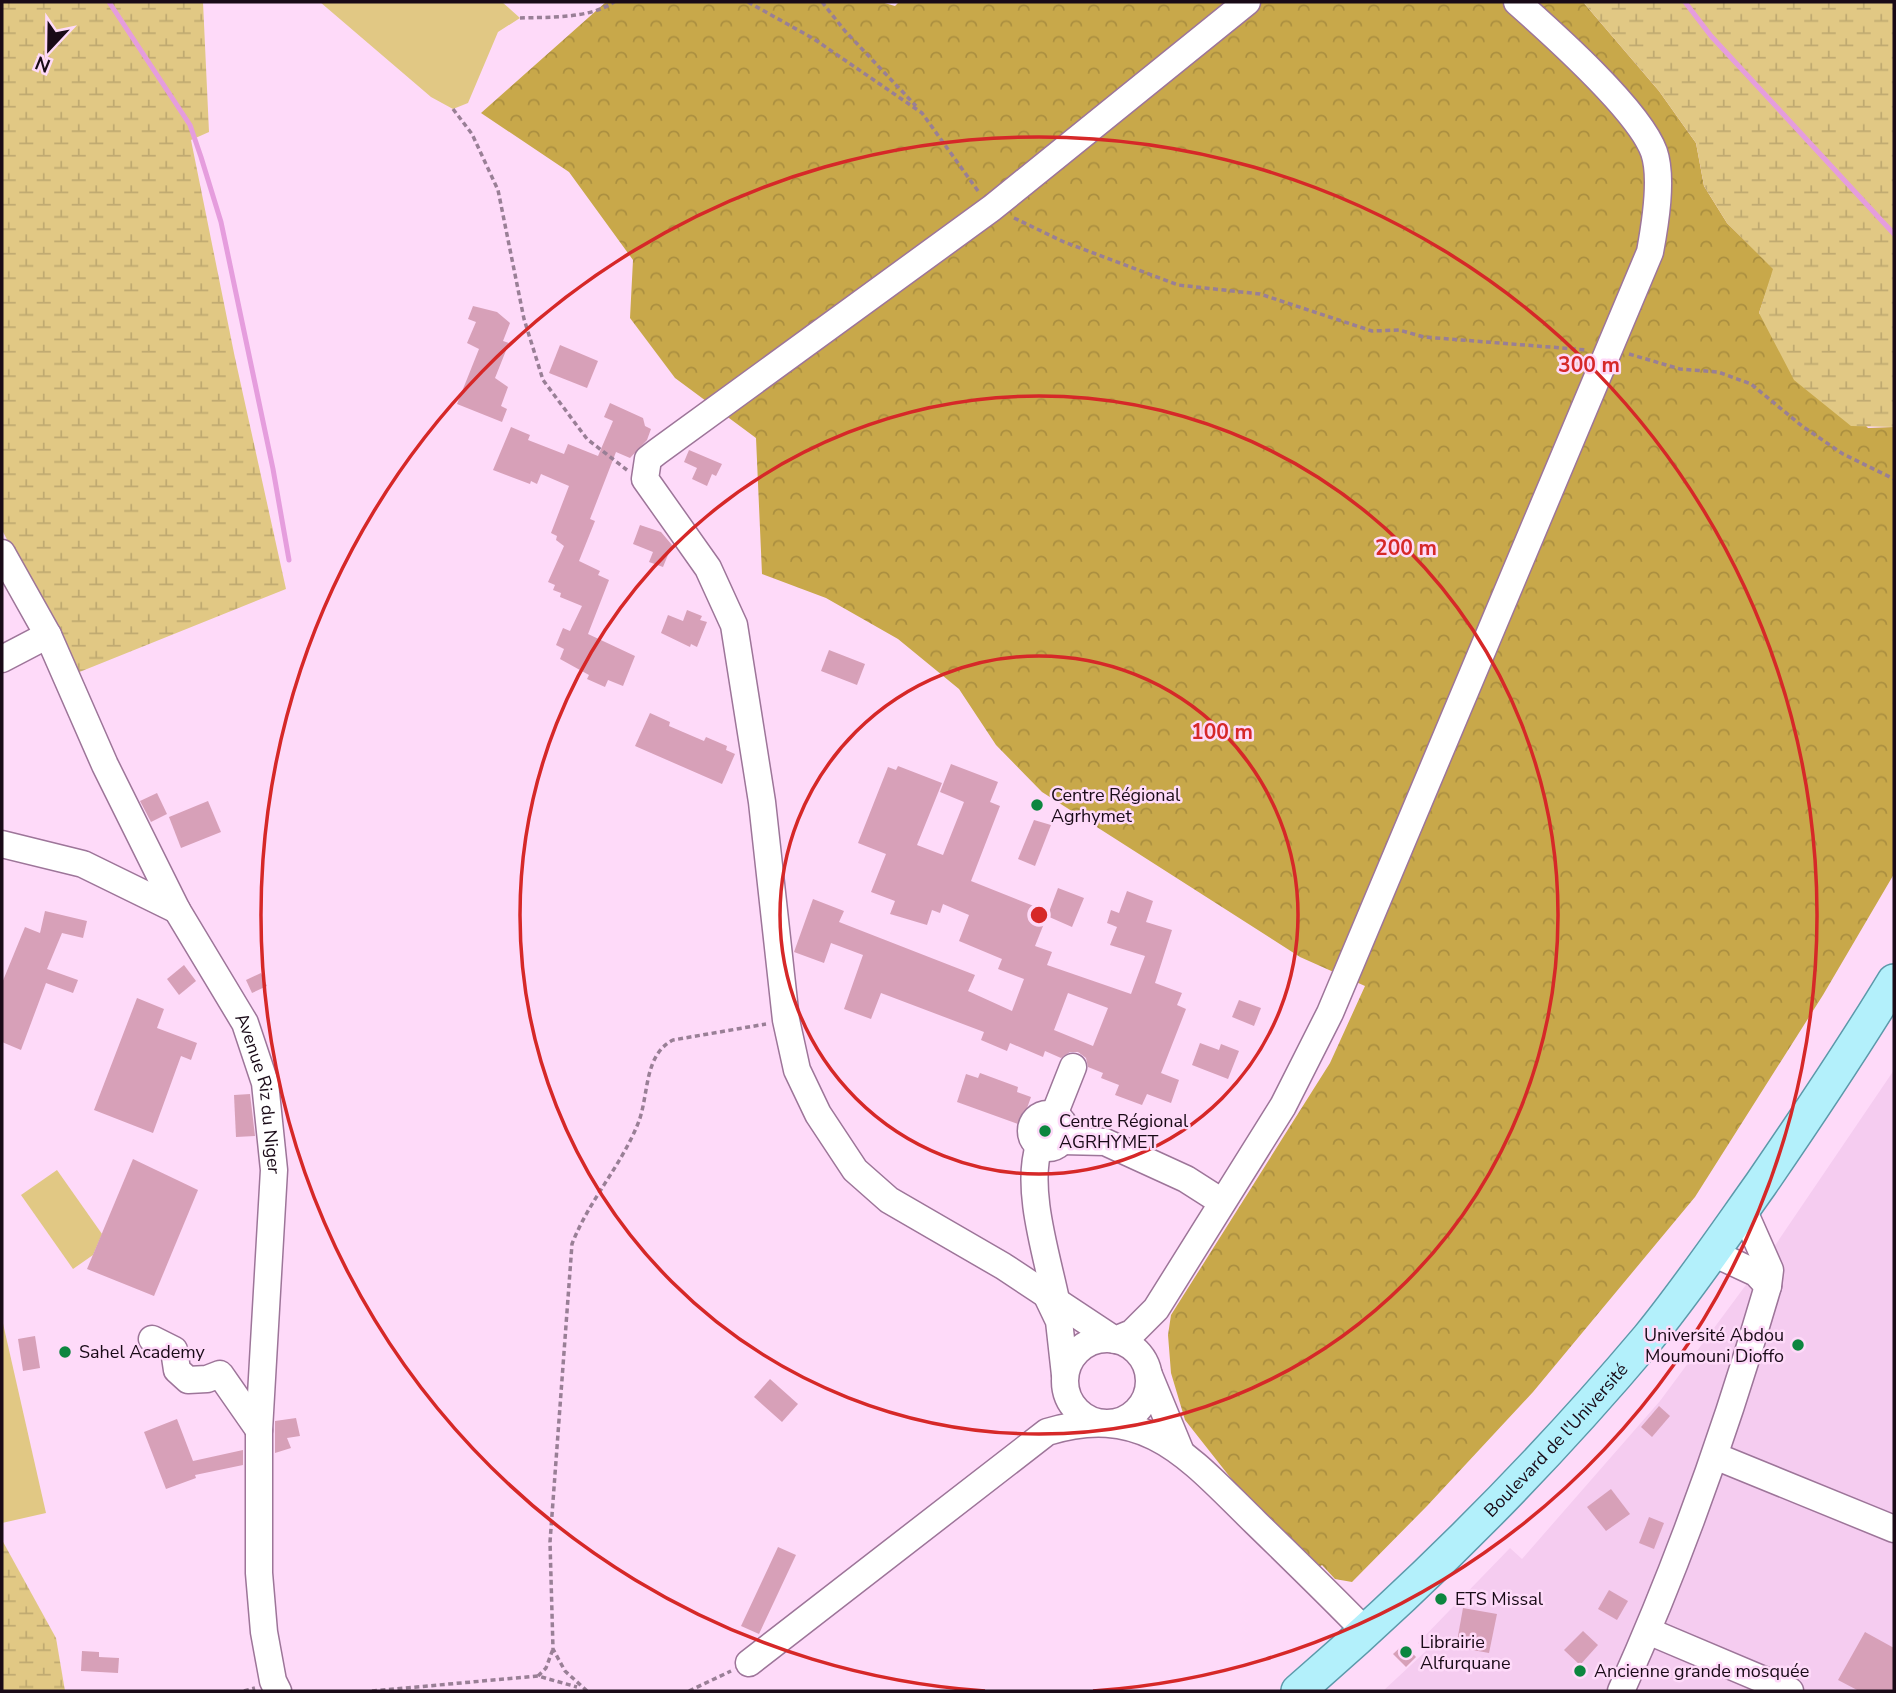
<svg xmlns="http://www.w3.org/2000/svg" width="1896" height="1693" viewBox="0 0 1896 1693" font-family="'Nunito Sans',sans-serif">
<defs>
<pattern id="forest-crowns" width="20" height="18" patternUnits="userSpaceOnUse" patternTransform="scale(1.75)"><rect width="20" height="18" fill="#c8a84a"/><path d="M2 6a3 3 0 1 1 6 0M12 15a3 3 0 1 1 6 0" fill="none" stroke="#ab8f40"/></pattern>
<pattern id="wetland-marsh" width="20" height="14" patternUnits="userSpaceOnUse" patternTransform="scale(1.75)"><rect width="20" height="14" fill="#e1c884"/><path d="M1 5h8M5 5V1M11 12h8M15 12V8" fill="none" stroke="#c0aa71"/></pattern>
</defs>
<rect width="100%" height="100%" fill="#fedaf9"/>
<polygon fill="#f5ccf0" points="1894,1070 1894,1691 1383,1691 1426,1651 1418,1643 1510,1548 1522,1559 1660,1401 1774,1247"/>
<polygon fill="url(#forest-crowns)" points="606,2 881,2 895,6 899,2 1583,2 1659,91 1696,143 1704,186 1727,223 1774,269 1759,313 1868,428 1894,427 1894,874 1823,995 1695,1197 1533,1392 1427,1506 1352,1582 1335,1579 1322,1565 1314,1571 1237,1486 1185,1420 1171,1373 1168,1335 1171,1315 1330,1063 1365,986 1300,957 1042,792 996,745 959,689 898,639 826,598 762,574 756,438 675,378 630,318 633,260 569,172 481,113"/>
<g fill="url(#wetland-marsh)">
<polygon points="2,2 203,2 209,132 191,140 235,358 286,589 77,673 2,530"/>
<polygon points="1583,2 1894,2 1894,427 1851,426 1794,380 1759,313 1773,269 1727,223 1704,186 1696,143 1659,91"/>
<polygon points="2,1540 56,1638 65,1691 2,1691"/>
</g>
<g fill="#e1c884">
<polygon points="320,2 502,2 520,18 498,32 468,103 453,109 431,97"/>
<polygon points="57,1170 102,1234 93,1255 73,1269 21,1195"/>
<polygon points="2,1319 46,1513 2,1523"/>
</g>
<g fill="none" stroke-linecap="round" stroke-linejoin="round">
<g stroke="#e59ddd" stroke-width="5">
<polyline points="109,2 190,125 201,157 221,222 273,469 289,560"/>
<polyline points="1685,2 1711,36 1894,234"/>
</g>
</g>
<g fill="#d7a0b8" fill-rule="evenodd">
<polygon points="473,306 497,312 510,323 503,341 509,343 495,378 508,387 501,406 507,409 502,422 457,404 479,349 467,343 476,322 468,319"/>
<polygon points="560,345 598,361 587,388 549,373"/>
<polygon points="610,403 643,418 645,426 651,429 647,440 630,458 616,452 590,519 595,521 579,561 600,571 598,575 609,580 588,634 635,656 623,686 608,680 605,687 587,679 589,675 560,659 564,649 556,645 563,628 570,631 582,606 560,597 561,593 553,590 555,585 548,582 564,546 556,540 557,536 551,533 569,486 541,474 537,484 531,481 530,484 493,470 511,427 530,435 528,440 564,454 568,444 598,456 613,421 604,417"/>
<polygon points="689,450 722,464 716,476 712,474 707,486 692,479 697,468 684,462"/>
<polygon points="640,525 661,532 672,545 663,567 649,562 653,552 633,544"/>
<polygon points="687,610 702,616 700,620 707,622 697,647 691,644 690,647 661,633 668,615 683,621"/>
<polygon points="829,650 865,664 857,685 821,671"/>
<polygon points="650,713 670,722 669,726 704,741 706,737 727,746 726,750 735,754 722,784 635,746"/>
<path d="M951 764 998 782 990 802 1000 806 971 881 1049 912 1058 888 1084 898 1072 927 1047 916 1035 946 1052 952 1047 965 1131 994 1145 956 1110 945 1117 927 1107 923 1111 910 1119 913 1127 891 1153 901 1146 922 1172 930 1155 983 1182 993 1177 1005 1186 1009 1161 1073 1179 1080 1171 1103 1147 1094 1142 1105 1115 1095 1119 1085 1101 1078 1103 1073 1088 1067 1086 1058 1078 1052H1070L1061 1058 1045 1051 1043 1057 1010 1043 1007 1051 981 1040 984 1032 881 993 871 1019 844 1009 863 955 831 943 824 963 794 952 813 899 844 911 839 922 975 975 968 991 1012 1011 1024 979 998 969 1002 959 959 941 969 915 943 904 940 913 932 910 927 925 890 914 895 901 871 892 886 854 858 843 888 767 896 770 898 766 942 783 917 845 943 855 964 802 940 792ZM1068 993 1108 1008 1093 1046 1054 1030Z"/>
<polygon points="157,793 167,814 151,822 140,801"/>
<polygon points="208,801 221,832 181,848 169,817"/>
<polygon points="1034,820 1051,825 1035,866 1018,859"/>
<polygon points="45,911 87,921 83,938 62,933 47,969 78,980 73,993 46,983 21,1050 2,1042 2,983 25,927 40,933"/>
<polygon points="184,965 196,981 179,995 167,979"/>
<polygon points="261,973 267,986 252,993 246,980"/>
<polygon points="137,998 164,1009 157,1028 197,1043 191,1060 181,1056 153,1133 94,1110"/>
<polygon points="1239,1000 1261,1008 1254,1026 1232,1017"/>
<polygon points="1200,1043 1219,1050 1221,1044 1239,1051 1228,1079 1192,1065"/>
<polygon points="980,1073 1018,1087 1017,1092 1031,1097 1021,1125 957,1102 966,1074 978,1078"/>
<polygon points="250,1094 255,1136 236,1137 234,1095"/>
<polygon points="133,1159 198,1190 154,1296 87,1269"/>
<polygon points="35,1336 40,1368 23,1371 18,1339"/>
<polygon points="770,1379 798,1404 782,1422 754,1397"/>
<polygon points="1659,1406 1670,1416 1652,1437 1641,1427"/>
<polygon points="296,1418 300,1436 287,1438 291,1448 275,1453 275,1421"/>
<polygon points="177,1419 193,1461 243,1450 243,1465 195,1475 196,1478 166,1489 144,1432"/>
<polygon points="1611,1489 1630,1514 1606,1531 1587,1507"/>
<polygon points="1649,1517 1664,1523 1654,1549 1639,1543"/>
<polygon points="778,1547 796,1555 759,1634 741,1626"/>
<polygon points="1609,1590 1628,1601 1617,1620 1598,1609"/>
<polygon points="1463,1608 1497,1614 1489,1653 1456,1647"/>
<polygon points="1583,1631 1598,1645 1580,1665 1564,1650"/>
<polygon points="1865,1632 1894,1648 1894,1691 1859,1691 1838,1680"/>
<polygon points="1404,1644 1416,1657 1406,1667 1393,1654"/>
<polygon points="82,1651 99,1652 99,1657 119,1658 118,1673 81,1671"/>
</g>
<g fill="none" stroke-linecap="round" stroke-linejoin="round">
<defs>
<g id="minor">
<path d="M1247 2 992 208 657 452 648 459 645 479 708 568 734 625 762 802 786 1020 797 1070 818 1114 855 1170 889 1200 1003 1266 1115 1340 1132 1333 1156 1309 1283 1106 1330 1013 1650 252C1655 225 1663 178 1654 152 1639 110 1552 33 1517 2"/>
<path id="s1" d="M2 553 48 635 105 765 177 910 245 1023 265 1083 274 1170 259 1430V1573L264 1632 273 1681 278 1691"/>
<polyline points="2,659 48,635"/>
<polyline points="2,844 83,864 177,910"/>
<circle cx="1048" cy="1131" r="17"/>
<polyline points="1054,1115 1073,1067"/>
<polyline points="1062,1141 1105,1142 1186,1179 1222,1202"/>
<path d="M1039 1146C1025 1189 1047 1256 1056 1300"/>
<polyline points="1713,1253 1756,1273 1768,1286"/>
<polyline points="1047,1296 1059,1321 1065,1375"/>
<polyline points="152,1339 174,1350 177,1370 188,1380 207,1379 220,1374 259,1430"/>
<circle cx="1107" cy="1381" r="42"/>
<polyline points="1149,1375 1180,1450"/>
<polyline points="1715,1456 1894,1529"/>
<polyline points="1648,1631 1790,1691"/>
<path d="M749 1663 1047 1432C1147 1401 1191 1460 1256 1523 1293 1559 1330 1595 1366 1632"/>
<path d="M1621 1691C1680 1560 1728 1424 1768 1286L1770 1270 1743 1209"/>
</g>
<g id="major">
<path id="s2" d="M1298 1691C1423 1583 1541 1465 1648 1338 1688 1289 1724 1236 1761 1184 1807 1117 1852 1050 1894 981"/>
</g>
</defs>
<use href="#minor" stroke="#9d7599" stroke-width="29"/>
<use href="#major" stroke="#5c99aa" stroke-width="36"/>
<g stroke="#997f96" stroke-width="3.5" stroke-dasharray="5 3.5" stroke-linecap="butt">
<polyline points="748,2 814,39 922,113 978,191"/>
<polyline points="822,2 845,31 916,106"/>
<path d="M520 18C549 17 589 19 614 2"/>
<polyline points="453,109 472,134 498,190 524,319 543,380 587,439 627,470"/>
<polyline points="1014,218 1064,242 1178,285 1260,294 1372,331 1399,330 1424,337 1587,350"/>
<polyline points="1629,354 1680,369 1718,372 1751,384 1802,426 1843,454 1894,479"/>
<polyline points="538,1676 546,1668 553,1649"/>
<polyline points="244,1691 255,1688"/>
<polyline points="372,1691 538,1676 577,1687"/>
<path d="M587 1691 565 1671 553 1649 550 1542 572 1244C589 1200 622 1165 639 1121 649 1093 644 1055 673 1040L766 1024"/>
<polyline points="689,1691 731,1671"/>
</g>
<use href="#minor" stroke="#fff" stroke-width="26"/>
<use href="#major" stroke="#b3f0fb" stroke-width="33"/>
</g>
<g fill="none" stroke="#d62828" stroke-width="3.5">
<circle cx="1039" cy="915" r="259"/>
<circle cx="1039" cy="915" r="519"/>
<path d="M985 1691A778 778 0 1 1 1093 1691"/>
</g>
<g fill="#0c863f" stroke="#fedaf9" stroke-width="2.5">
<circle cx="1037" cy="805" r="7"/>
<circle cx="1045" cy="1131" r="7"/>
<circle cx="1798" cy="1345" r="7"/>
<circle cx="65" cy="1352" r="7"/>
<circle cx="1441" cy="1599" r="7"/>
<circle cx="1406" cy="1652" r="7"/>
<circle cx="1580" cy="1671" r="7"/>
</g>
<g text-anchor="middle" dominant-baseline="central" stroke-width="5" stroke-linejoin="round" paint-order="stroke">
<g font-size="18" fill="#190a17" stroke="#fedaf9" text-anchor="start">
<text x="1051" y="795">Centre Régional<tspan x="1051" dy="21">Agrhymet</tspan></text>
<text x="1059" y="1121">Centre Régional<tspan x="1059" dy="21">AGRHYMET</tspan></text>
<text x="1784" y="1335" text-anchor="end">Université Abdou<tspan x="1784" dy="21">Moumouni Dioffo</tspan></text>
<text x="79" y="1352">Sahel Academy</text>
<text x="1455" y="1599">ETS Missal</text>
<text x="1420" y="1642">Librairie<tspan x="1420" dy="21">Alfurquane</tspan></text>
<text x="1594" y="1671">Ancienne grande mosquée</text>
</g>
<g font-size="18" fill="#190a17" stroke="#fedaf9">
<text stroke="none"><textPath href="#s1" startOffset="602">Avenue Riz du Niger</textPath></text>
<text stroke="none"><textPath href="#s2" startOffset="360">Boulevard de l'Université</textPath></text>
</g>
</g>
<circle cx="1039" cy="915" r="10" fill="#d62828" stroke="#fedaf9" stroke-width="3.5"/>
<g font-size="21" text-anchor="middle" font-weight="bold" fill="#d62828" stroke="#fedaf9" stroke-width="5" stroke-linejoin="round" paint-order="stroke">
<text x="1589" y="372">300 m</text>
<text x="1406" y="555">200 m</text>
<text x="1222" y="739">100 m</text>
</g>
<rect width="1896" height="1693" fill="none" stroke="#190a17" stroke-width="7"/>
<g transform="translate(49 49) rotate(202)" stroke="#fedaf9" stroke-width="5" paint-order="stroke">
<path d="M0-5L12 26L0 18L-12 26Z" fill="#190a17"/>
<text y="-10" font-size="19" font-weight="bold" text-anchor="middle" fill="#190a17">N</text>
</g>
</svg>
